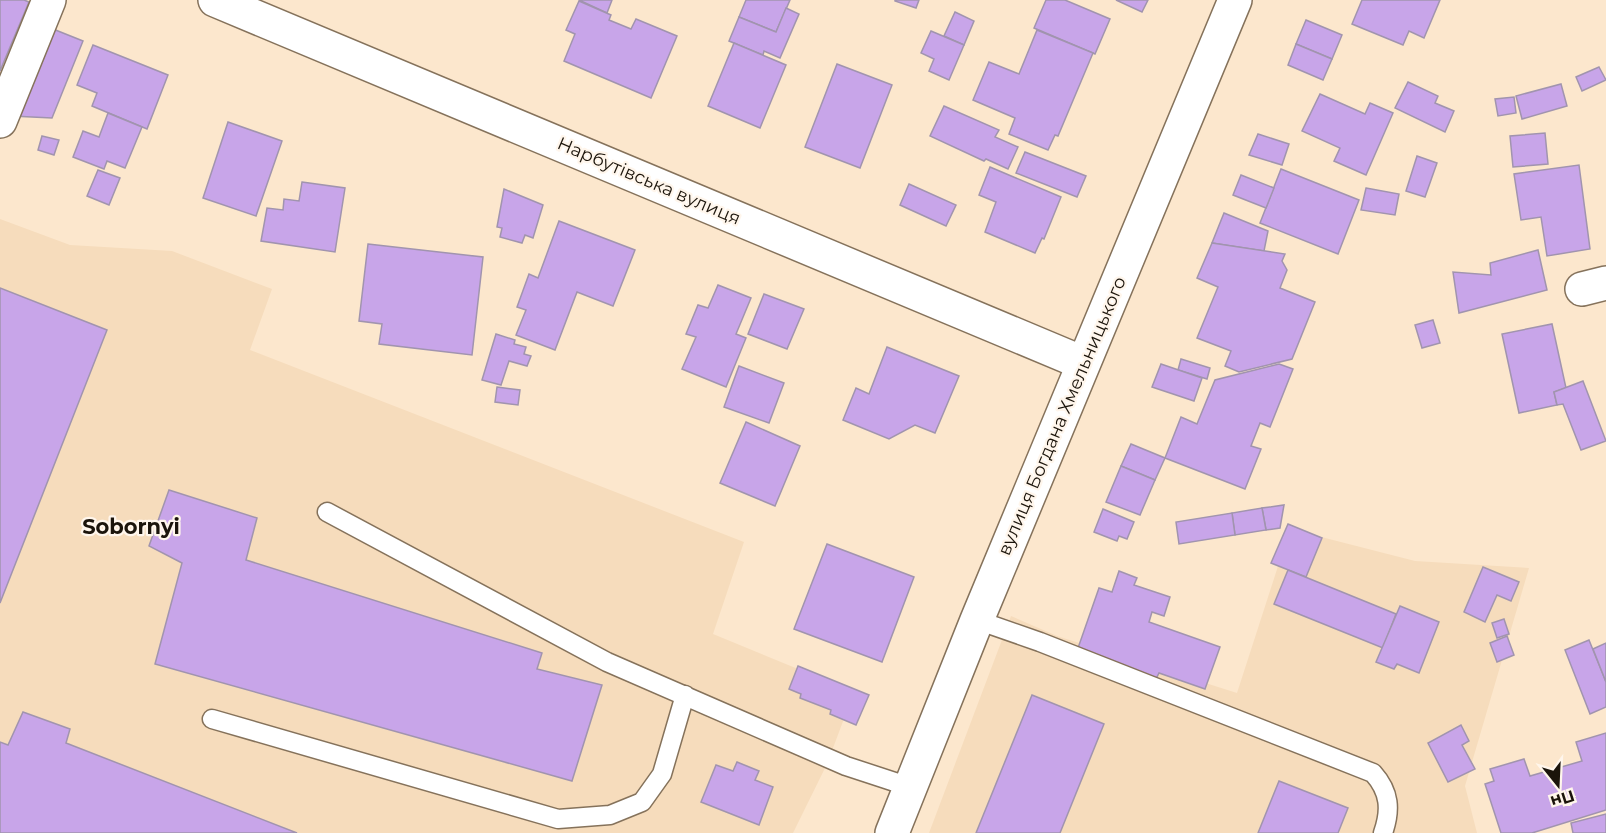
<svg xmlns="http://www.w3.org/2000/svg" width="1606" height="833" viewBox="0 0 1606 833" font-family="Montserrat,sans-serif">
<rect width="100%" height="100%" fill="#fce7cd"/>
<g fill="#f6dcbc">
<polygon points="0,219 70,245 172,251 272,289 250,350 744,542 713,634 854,692 827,764 793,833 297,833 66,743 70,729 23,712 8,745 0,742"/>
<polygon points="1290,529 1415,561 1529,568 1465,786 1477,833 929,833 1011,616 1057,636 1237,693"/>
</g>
<g fill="#c8a5e9" stroke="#a194ae" stroke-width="1.5">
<polygon points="0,0 24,0 29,2 0,71"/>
<polygon points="579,0 612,0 607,13"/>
<polygon points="746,0 790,0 776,32 739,17"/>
<polygon points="895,0 919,0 916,8 895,1"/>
<polygon points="1046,0 1065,0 1110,19 1095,54 1034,28"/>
<polygon points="1116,0 1148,0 1142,12"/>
<polygon points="1362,0 1440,0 1424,38 1409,31 1403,45 1352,24"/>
<polygon points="579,1 611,15 609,20 631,29 636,19 677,36 651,98 564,61 575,34 566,30"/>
<polygon points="786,8 799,14 780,58 764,51 763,55 729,41 739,17 776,32"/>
<polygon points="955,12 974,21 964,45 944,36"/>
<polygon points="1306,20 1342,35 1332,59 1296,44"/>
<polygon points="48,27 83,41 52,118 12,116"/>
<polygon points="1037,30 1093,53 1058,136 1055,135 1048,150 1009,134 1015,118 973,100 989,62 1019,74"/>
<polygon points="931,31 964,45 949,80 929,71 934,59 921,53"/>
<polygon points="734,43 786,65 760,128 708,106"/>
<polygon points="1296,44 1332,59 1323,80 1288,65"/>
<polygon points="93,45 168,75 147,129 92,106 97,93 77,85"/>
<polygon points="837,64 892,85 860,168 805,147"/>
<polygon points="1599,67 1606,80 1582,91 1576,77"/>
<polygon points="1408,82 1438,96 1435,103 1454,111 1445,132 1395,108"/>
<polygon points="1561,84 1567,106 1522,119 1516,96"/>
<polygon points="1320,94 1365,114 1370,103 1393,113 1366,175 1334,161 1340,148 1302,131"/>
<polygon points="1514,97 1516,113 1498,116 1495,99"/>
<polygon points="944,106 999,130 995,137 1018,147 1008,169 986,159 984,161 930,136"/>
<polygon points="108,113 142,127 125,168 107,161 104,169 73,157 83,131 99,137"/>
<polygon points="228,122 282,141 256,216 203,198"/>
<polygon points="1545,133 1548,164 1513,167 1510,136"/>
<polygon points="1258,134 1289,144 1282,165 1249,155"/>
<polygon points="42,136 59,140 54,155 38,150"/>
<polygon points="1025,152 1086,176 1077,197 1016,173"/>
<polygon points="1417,156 1437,163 1425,197 1406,191"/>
<polygon points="1579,165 1590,249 1547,256 1541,217 1521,220 1514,174"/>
<polygon points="990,167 1061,197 1044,239 1042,238 1035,253 985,232 996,202 979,195"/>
<polygon points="1281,169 1359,200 1338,254 1260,223"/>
<polygon points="98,170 120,178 109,205 87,196"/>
<polygon points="1241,175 1274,188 1266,208 1233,195"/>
<polygon points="302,182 345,188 335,252 261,241 267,208 283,210 284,199 299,201"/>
<polygon points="909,184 956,205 946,226 900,205"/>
<polygon points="1366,188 1399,194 1395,215 1361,210"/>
<polygon points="504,189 543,205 533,238 525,235 522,243 500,237 502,228 497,227"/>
<polygon points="1224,213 1268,231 1264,251 1212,243"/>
<polygon points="559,221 635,250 613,306 577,292 555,350 516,335 526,310 517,307 529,274 538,278"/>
<polygon points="1212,243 1285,254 1282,261 1287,270 1280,288 1315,302 1292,359 1239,372 1225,366 1231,351 1197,338 1218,287 1197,278"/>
<polygon points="368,244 483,257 472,355 379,344 382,324 359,321"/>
<polygon points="1538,250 1547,290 1459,313 1453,272 1491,275 1490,263"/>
<polygon points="718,285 751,298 736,334 746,338 726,387 682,369 696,337 686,334 698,305 708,308"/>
<polygon points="0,288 107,330 0,603"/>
<polygon points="764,294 804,309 787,349 748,334"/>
<polygon points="1433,320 1440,343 1422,348 1415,325"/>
<polygon points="1552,324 1566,388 1554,392 1557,405 1519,413 1502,334"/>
<polygon points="496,334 515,340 514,344 526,347 524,354 531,356 527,366 509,361 501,385 482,380"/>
<polygon points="887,347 959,376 935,433 915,425 889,439 843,420 856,388 869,394"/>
<polygon points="1181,359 1210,368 1207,379 1178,370"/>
<polygon points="1161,364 1202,378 1194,401 1152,387"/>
<polygon points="1279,364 1293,369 1270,427 1260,423 1251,446 1261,449 1245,489 1165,458 1181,417 1197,424 1215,380"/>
<polygon points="739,366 784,383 769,423 724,407"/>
<polygon points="1583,381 1606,441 1581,450 1563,404 1557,405 1554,392"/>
<polygon points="497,387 520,390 518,405 495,402"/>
<polygon points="746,422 800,446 775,506 720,483"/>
<polygon points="1131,444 1165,458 1155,480 1121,466"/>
<polygon points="1121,466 1155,480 1140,515 1106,502"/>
<polygon points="169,490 257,518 246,560 542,653 537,669 602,685 572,781 155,664 182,563 149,546"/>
<polygon points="1284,505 1280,528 1266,530 1262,508"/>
<polygon points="1262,508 1266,530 1235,535 1232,513"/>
<polygon points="1103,509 1134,522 1127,539 1119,536 1117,541 1094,532"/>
<polygon points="1232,513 1235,535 1179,544 1176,522"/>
<polygon points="1288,524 1322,538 1306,577 1271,563"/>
<polygon points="827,544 914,577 882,662 794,629"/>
<polygon points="1483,567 1519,582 1511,601 1497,595 1485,622 1464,612"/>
<polygon points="1288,570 1396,614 1383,648 1274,604"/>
<polygon points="1119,571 1137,578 1134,585 1170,597 1164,616 1152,612 1149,622 1220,647 1205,689 1159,673 1155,681 1078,648 1099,588 1112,592"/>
<polygon points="1400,606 1439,622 1419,673 1397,664 1394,669 1376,662"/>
<polygon points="1504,619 1509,634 1497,638 1492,623"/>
<polygon points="1507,636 1514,655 1497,662 1490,643"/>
<polygon points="1589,640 1606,682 1606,707 1590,714 1565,650"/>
<polygon points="1606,643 1606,682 1593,649"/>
<polygon points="798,666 869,695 856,725 830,714 831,710 800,698 801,694 789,689"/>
<polygon points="1032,695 1104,724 1060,833 976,833"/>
<polygon points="23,712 70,729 66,743 297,833 0,833 0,742 8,745"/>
<polygon points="1461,725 1469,741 1462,745 1475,769 1448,782 1428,743"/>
<polygon points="1606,733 1606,810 1532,833 1501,833 1485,784 1494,781 1490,769 1524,759 1530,776 1582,761 1576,742"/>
<polygon points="737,762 759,771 755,780 773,787 759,825 701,802 716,765 733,771"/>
<polygon points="1279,781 1348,808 1338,833 1258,833"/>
<polygon points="1606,814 1606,833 1573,833 1571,823"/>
</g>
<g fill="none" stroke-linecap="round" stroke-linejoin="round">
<defs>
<g id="service">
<polyline points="327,512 607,662 846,766 910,787"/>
<path d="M977 620 1040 642 1373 773C1390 792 1391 810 1383 833"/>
<polyline points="212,719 558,819 610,815 642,802 662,774 685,695"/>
</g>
<g id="minor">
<polyline points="215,0 1083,363"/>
<polyline points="0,121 49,0"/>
<polyline points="1582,289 1606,283"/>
<polyline points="892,833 977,620 1235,0"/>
</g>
</defs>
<use href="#service" stroke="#85725b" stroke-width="21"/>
<use href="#minor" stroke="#85725b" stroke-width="36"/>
<use href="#service" stroke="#fff" stroke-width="18"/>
<use href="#minor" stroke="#fff" stroke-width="33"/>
</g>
<g text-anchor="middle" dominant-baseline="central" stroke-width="4.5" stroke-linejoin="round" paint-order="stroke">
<g font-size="18" fill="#1b140b" stroke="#fff6ec">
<text transform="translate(649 181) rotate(23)">Нарбутівська вулиця</text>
<text transform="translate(1062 416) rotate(-67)">вулиця Богдана Хмельницького</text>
</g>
<g font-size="21" font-weight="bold" fill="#1b140b" stroke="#fff6ec">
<text x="131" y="526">Sobornyi</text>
</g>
</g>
<g transform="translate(1558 785) rotate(162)" stroke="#fff6ec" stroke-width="4.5" paint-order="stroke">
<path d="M0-4.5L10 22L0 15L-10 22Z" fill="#1b140b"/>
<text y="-9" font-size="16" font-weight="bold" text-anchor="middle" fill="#1b140b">Пн</text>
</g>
</svg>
